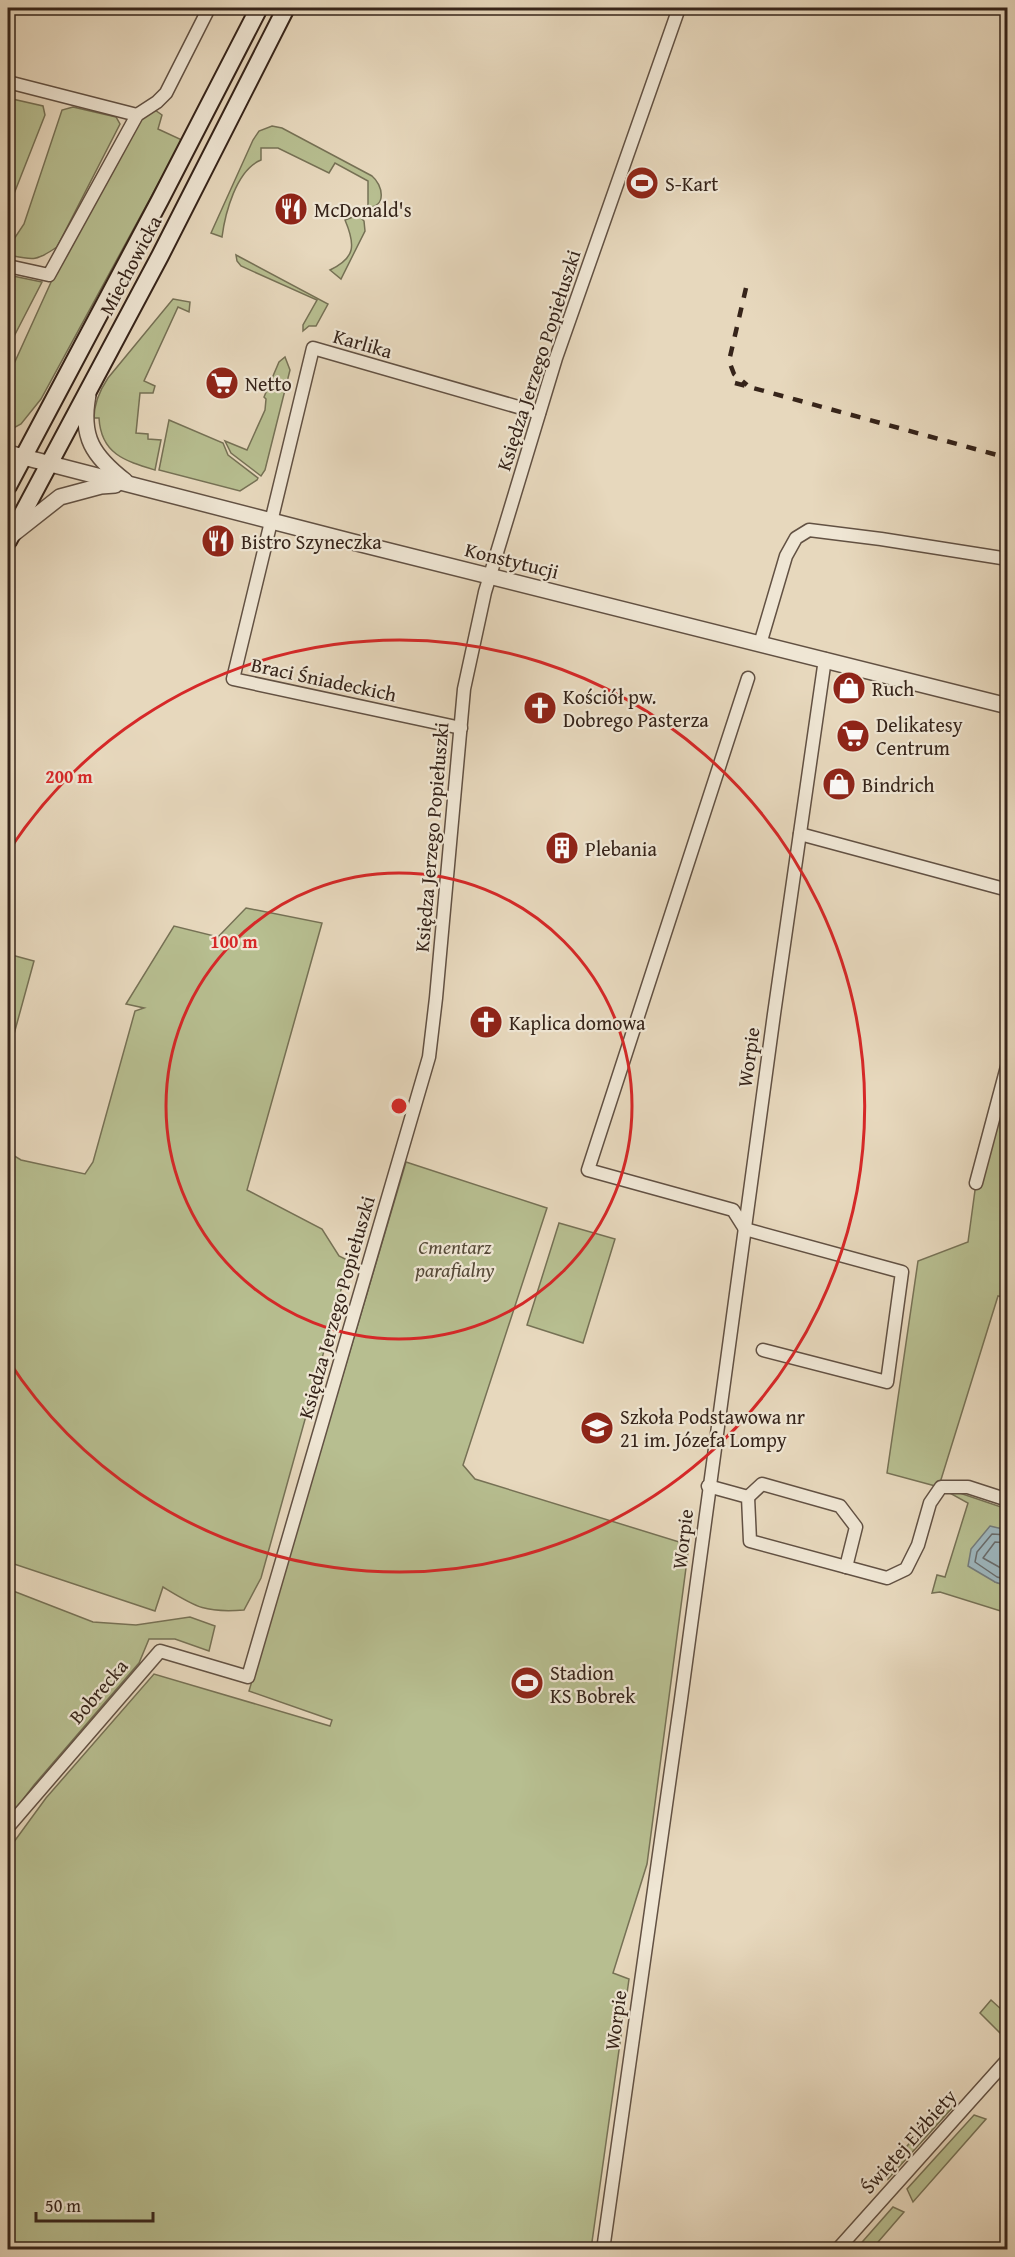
<svg xmlns="http://www.w3.org/2000/svg" width="1015" height="2257" viewBox="0 0 1015 2257" font-family="'Gentium Book Plus',serif">
<rect width="100%" height="100%" fill="#e7d8bd"/>
<filter id="stains"><feTurbulence type="fractalNoise" baseFrequency=".00333" numOctaves="4"/><feColorMatrix values="0 0 0 0 .2 0 0 0 0 .09 0 0 0 0 .02 0 0 0 .5 -.17"/></filter>
<radialGradient id="worn" r=".72"><stop offset=".6" stop-color="#630" stop-opacity="0"/><stop offset="1" stop-color="#630" stop-opacity=".3"/></radialGradient>
<g fill="#b7be90" stroke="#767155" stroke-width="1.5">
<polygon points="8,98 43,106 45,115 8,209"/>
<path d="M73 107 116 117 120 124 57 247C35 262 33 260 8 255V248L24 224 62 110Z"/>
<polygon points="155,110 162,115 158,129 182,140 41,399 21,424 8,431 8,377 52,280 138,121"/>
<path d="M272 126 282 128 372 176C383 185 387 207 368 207V181L335 163 329 173 278 148H261V160C236 170 225 214 222 237L211 233 253 140 259 131Z"/>
<path d="M358 215 364 221 365 231 341 279 330 270C355 258 356 246 345 220Z"/>
<polygon points="236,255 328,304 316,326 309,326 303,331 303,325 317,300 241,266 237,261"/>
<polygon points="8,275 42,282 8,348"/>
<path d="M173 299 190 302 189 312 178 307 144 381 155 386 153 393H140L136 433 148 434V439L161 440 155 470C125 461 101 454 99 418H94C94 403 100 390 108 378Z"/>
<polygon points="285,357 290,370 265,470 261,476 231,453 225,441 247,450 265,410 266,399 264,397 279,362"/>
<polygon points="169,420 223,443 228,455 258,478 257,480 240,491 159,470"/>
<path d="M246 908 322 923 247 1190 322 1229 339 1256 349 1261 261 1578 244 1610C204 1613 196 1607 163 1587L155 1611 8 1562V1152L21 1160 85 1174 93 1162 135 1011 144 1008 126 1004 174 926 218 937Z"/>
<polygon points="8,954 34,961 8,1056"/>
<polygon points="1000,1092 1007,1093 1007,1298 998,1296 939,1486 1007,1509 1007,1530 990,1527 995,1582 1007,1586 1007,1613 940,1592 932,1593 937,1575 945,1577 968,1503 939,1487 887,1473 918,1261 968,1242 976,1183"/>
<polygon points="406,1162 547,1208 463,1465 475,1479 689,1545 647,1864 613,1973 629,1979 591,2249 8,2249 8,1850 46,1798 154,1674 330,1726 332,1720 249,1691"/>
<polygon points="559,1223 615,1239 583,1343 527,1325"/>
<polygon points="8,1589 93,1622 136,1625 190,1617 215,1626 209,1651 175,1639 149,1639 139,1663 34,1785 8,1819"/>
<polygon points="991,2000 1002,2010 1007,2004 1006,2039 980,2013"/>
<polygon points="942,2106 953,2107 888,2179 887,2169"/>
<polygon points="974,2115 986,2119 913,2202 907,2189"/>
<polygon points="893,2207 904,2212 872,2249 856,2249"/>
</g>
<polygon fill="#9db6bd" stroke="#747c7c" stroke-width="1.5" points="990,1526 1007,1530 1007,1586 995,1582 968,1566 971,1549"/>
<g fill="none" stroke-linecap="round" stroke-linejoin="round">
<g stroke="#6a6d6c" stroke-width="1.5">
<polyline points="1008,1535 992,1534 977,1552 975,1562 997,1577 1008,1580"/>
<polyline points="1008,1543 995,1542 983,1558 1008,1572"/>
</g>
<defs>
<g id="minor">
<polyline points="8,82 137,115"/>
<polyline points="8,266 49,275 137,115 157,102 166,93 209,8"/>
<polyline points="760,644 786,556 796,538 809,530 881,539 1008,559"/>
<polyline points="748,678 588,1170 733,1210 745,1229 902,1272 887,1382 763,1350"/>
<polyline points="461,728 233,679 313,348 539,413"/>
<polyline points="800,834 1008,890"/>
<polyline points="976,1183 1008,1063"/>
<polyline points="708,1486 748,1497 750,1541 887,1578 906,1569 918,1545 930,1503 941,1487 968,1487 1008,1500"/>
<polyline points="748,1497 762,1484 840,1506 856,1527 846,1567"/>
<polyline points="8,1827 160,1651 248,1677 429,1057 436,998 464,689 485,592 556,358 679,8"/>
<polyline points="603,2250 681,1699 774,1014 825,659"/>
<polyline points="837,2250 1008,2059"/>
</g>
<g id="tertiary">
<path d="M88 395C80 437 93 456 125 481"/>
<polyline points="8,453 353,542 1008,706"/>
<polyline points="13,534 60,497 101,486 115,485"/>
</g>
<g id="secondary">
<polyline points="8,486 160,200 259,8"/>
<polyline points="8,541 160,256 286,8"/>
</g>
</defs>
<use href="#minor" stroke="#625143" stroke-width="15"/>
<use href="#tertiary" stroke="#625143" stroke-width="18"/>
<use href="#secondary" stroke="#36241a" stroke-width="20"/>
<use href="#minor" stroke="#efe6d4" stroke-width="12"/>
<use href="#tertiary" stroke="#efe6d4" stroke-width="15"/>
<use href="#secondary" stroke="#efe6d4" stroke-width="16"/>
<g stroke="#36241a" stroke-width="4.5" stroke-dasharray="10 10" stroke-linecap="butt">
<polyline points="746,288 729,361 734,374 747,385"/>
<polyline points="735,383 1008,458"/>
</g>
</g>
<g fill="none" stroke="#d62828" stroke-width="3">
<circle cx="399" cy="1106" r="233"/>
<path d="M8 852A466 466 0 1 1 8 1360"/>
</g>
<defs>
<symbol id="stadium-disc" viewBox="-11 -11 22 22"><circle r="9.5" fill="#8f2418" stroke="#efe6d4"/><path d="M0-5a6.5 5 0 1 0 0 10a6.5 5 0 1 0 0-10ZM-3.5-1.8h7v3.6h-7Z" fill="#fff"/></symbol>
<symbol id="restaurant-disc" viewBox="-11 -11 22 22"><circle r="9.5" fill="#8f2418" stroke="#efe6d4"/><path d="M-5-6h1v4h1v-4h1v4h1v-4h1v5L-1.5 .5V6h-2V.5L-5-1ZM5-6V6H3V1.5H1.5Q1.5-4 5-6Z" fill="#fff"/></symbol>
<symbol id="supermarket-disc" viewBox="-11 -11 22 22"><circle r="9.5" fill="#8f2418" stroke="#efe6d4"/><path d="M-6-5.5h2.5l.6 2H6L4.5 2H-2.5L-4.4-4H-6ZM-1.5 3.2a1.3 1.3 0 1 0 .1 0ZM3 3.2a1.3 1.3 0 1 0 .1 0Z" fill="#fff"/></symbol>
<symbol id="shop-disc" viewBox="-11 -11 22 22"><circle r="9.5" fill="#8f2418" stroke="#efe6d4"/><path d="M-5-2.5h2.3a2.7 3.5 0 0 1 5.4 0H5L5.5 6h-11ZM-1.5-2.5h3a1.5 2.3 0 0 0-3 0Z" fill="#fff"/></symbol>
<symbol id="church-disc" viewBox="-11 -11 22 22"><circle r="9.5" fill="#8f2418" stroke="#efe6d4"/><path d="M-1.2-6h2.4v3.5h3.3v2.4h-3.3V6h-2.4V-.1h-3.3v-2.4h3.3Z" fill="#fff"/></symbol>
<symbol id="building-disc" viewBox="-11 -11 22 22"><circle r="9.5" fill="#8f2418" stroke="#efe6d4"/><path d="M-4-6H4V6H1V3H-1V6H-4ZM-2.5-4.3h1.7v1.8h-1.7ZM.8-4.3h1.7v1.8H.8ZM-2.5-1h1.7V.8h-1.7ZM.8-1h1.7V.8H.8Z" fill="#fff"/></symbol>
<symbol id="school-disc" viewBox="-11 -11 22 22"><circle r="9.5" fill="#8f2418" stroke="#efe6d4"/><path d="M0-5L7-2L0 1L-7-2ZM-4 1L0 2.5L4 1V4Q0 6-4 4Z" fill="#fff"/></symbol>
</defs>
<g fill-rule="evenodd">
<use href="#stadium-disc" x="623" y="164" width="38" height="38"/>
<use href="#restaurant-disc" x="272" y="190" width="38" height="38"/>
<use href="#supermarket-disc" x="203" y="364" width="38" height="38"/>
<use href="#restaurant-disc" x="199" y="522" width="38" height="38"/>
<use href="#shop-disc" x="830" y="669" width="38" height="38"/>
<use href="#church-disc" x="521" y="689" width="38" height="38"/>
<use href="#supermarket-disc" x="834" y="717" width="38" height="38"/>
<use href="#shop-disc" x="820" y="765" width="38" height="38"/>
<use href="#building-disc" x="543" y="829" width="38" height="38"/>
<use href="#church-disc" x="467" y="1003" width="38" height="38"/>
<use href="#school-disc" x="578" y="1409" width="38" height="38"/>
<use href="#stadium-disc" x="508" y="1664" width="38" height="38"/>
</g>
<g text-anchor="middle" dominant-baseline="central" stroke-width="4.5" stroke-linejoin="round" paint-order="stroke">
<g font-size="20" fill="#36241a" stroke="#efe6d4" text-anchor="start">
<text x="665" y="183">S-Kart</text>
<text x="314" y="209">McDonald's</text>
<text x="245" y="383">Netto</text>
<text x="241" y="541">Bistro Szyneczka</text>
<text x="872" y="688">Ruch</text>
<text x="563" y="696">Kościół pw.<tspan x="563" dy="23">Dobrego Pasterza</tspan></text>
<text x="876" y="724">Delikatesy<tspan x="876" dy="23">Centrum</tspan></text>
<text x="862" y="784">Bindrich</text>
<text x="585" y="848">Plebania</text>
<text x="509" y="1022">Kaplica domowa</text>
<text x="620" y="1416">Szkoła Podstawowa nr<tspan x="620" dy="23">21 im. Józefa Lompy</tspan></text>
<text x="550" y="1672">Stadion<tspan x="550" dy="23">KS Bobrek</tspan></text>
</g>
<g font-size="20" fill="#36241a" stroke="#efe6d4">
<text transform="translate(130 265) rotate(-62)">Miechowicka</text>
<text transform="translate(363 343) rotate(16)">Karlika</text>
<text transform="translate(538 360) rotate(-72)">Księdza Jerzego Popiełuszki</text>
<text transform="translate(512 560) rotate(14)">Konstytucji</text>
<text transform="translate(324 679) rotate(12)">Braci Śniadeckich</text>
<text transform="translate(431 837) rotate(-85)">Księdza Jerzego Popiełuszki</text>
<text transform="translate(748 1057) rotate(-82)">Worpie</text>
<text transform="translate(336 1307) rotate(-74)">Księdza Jerzego Popiełuszki</text>
<text transform="translate(682 1539) rotate(-83)">Worpie</text>
<text transform="translate(98 1691) rotate(-49)">Bobrecka</text>
<text transform="translate(615 2020) rotate(-82)">Worpie</text>
<text transform="translate(908 2141) rotate(-48)">Świętej Elżbiety</text>
</g>
<g font-size="20" font-style="italic" fill="#564a38" stroke="#efe6d4">
<text x="455" y="1246">Cmentarz<tspan x="455" dy="23">parafialny</tspan></text>
</g>
</g>
<circle cx="399" cy="1106" r="9" fill="#d62828" stroke="#efe6d4" stroke-width="3"/>
<g font-size="18" text-anchor="middle" font-weight="bold" fill="#d62828" stroke="#efe6d4" stroke-width="4.5" stroke-linejoin="round" paint-order="stroke">
<text x="69" y="783">200 m</text>
<text x="234" y="948">100 m</text>
</g>
<rect width="1015" height="2257" fill="none" stroke="#e7d8bd" stroke-width="30"/>
<rect x="9" y="9" width="997" height="2239" fill="none" stroke="#36241a" stroke-width="3"/>
<rect x="15" y="15" width="985" height="2227" fill="none" stroke="#36241a" stroke-width="1.5"/>
<path d="M36 2212v9h117v-9" fill="none" stroke="#36241a" stroke-width="3"/>
<text x="45" y="2212" font-size="18" fill="#36241a" stroke="#efe6d4" stroke-width="4.5" paint-order="stroke">50 m</text>
<rect width="100%" height="100%" filter="url(#stains)"/>
<rect width="100%" height="100%" fill="url(#worn)"/>
</svg>
